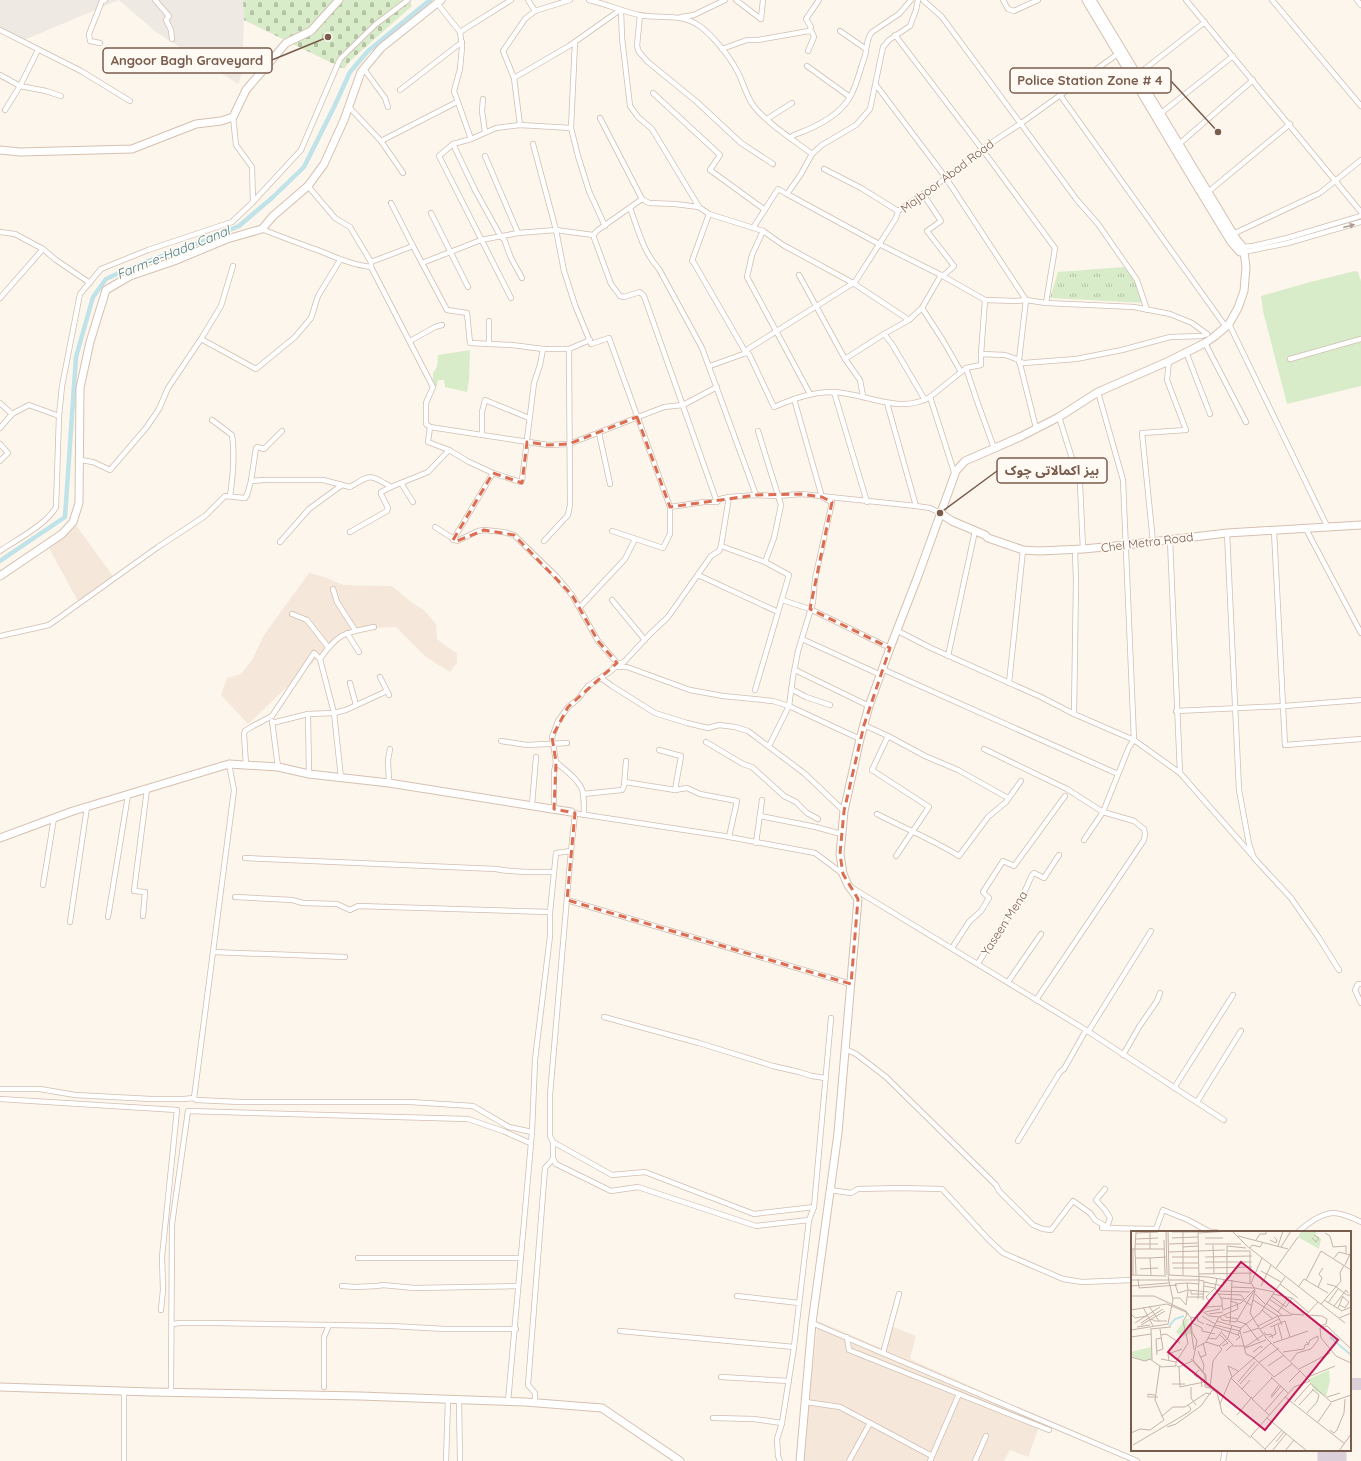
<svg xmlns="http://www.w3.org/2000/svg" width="1361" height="1461" viewBox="0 0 1361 1461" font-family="Quicksand,'Noto Sans Arabic',sans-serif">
<defs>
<pattern id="cemetery-stones" width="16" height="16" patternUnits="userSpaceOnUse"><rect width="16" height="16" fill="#d8ecc9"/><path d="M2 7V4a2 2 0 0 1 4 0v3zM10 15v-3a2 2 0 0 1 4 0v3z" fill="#b4c2a5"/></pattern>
<pattern id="park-tufts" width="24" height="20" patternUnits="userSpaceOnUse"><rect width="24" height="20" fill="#d8ecc9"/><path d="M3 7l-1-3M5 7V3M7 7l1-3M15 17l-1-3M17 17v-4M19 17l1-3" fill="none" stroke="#b4c2a5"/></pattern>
</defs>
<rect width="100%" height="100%" fill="#fdf6ec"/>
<g fill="#f5e8da">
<polygon points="75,524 115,579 80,605 48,546"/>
<polygon points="309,573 324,577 343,585 392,586 411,602 424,610 436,624 437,639 447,647 457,653 457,663 450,672 426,657 396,627 367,628 348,631 339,635 329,645 320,656 248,724 221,695 227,678 241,674 252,660 264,635"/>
<polygon points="818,1321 883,1349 889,1325 916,1336 910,1359 1035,1415 1038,1430 1028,1457 1010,1450 1004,1461 802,1461"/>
</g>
<polygon fill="#efe9e4" points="0,0 243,0 244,20 242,73 238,84 156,32 119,0 24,40 0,28"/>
<polygon fill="url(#cemetery-stones)" points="243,0 409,0 412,6 350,61 344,69 244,20"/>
<polygon fill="url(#park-tufts)" points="1124,267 1135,281 1144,303 1050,298 1058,272"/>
<g fill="#d8ecc9">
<polygon points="1355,271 1358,272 1361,281 1361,386 1287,404 1263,311 1261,296 1310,282"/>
<polygon points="470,350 469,381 467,392 445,387 444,380 438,380 437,386 433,387 433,373 437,367 438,355"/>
</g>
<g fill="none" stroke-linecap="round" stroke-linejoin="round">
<polyline stroke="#bfe3e8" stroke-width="4.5" points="0,561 65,517 76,357 93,297 106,279 132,267 201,242 239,226 273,197 304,167 335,105 350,72 368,51 430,0"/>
<polyline stroke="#dbcfda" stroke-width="12" points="1350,1384 1361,1384"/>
<polyline stroke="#dbcfda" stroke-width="29" points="1332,1461 1332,1450"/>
<defs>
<g id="street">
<polyline points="155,0 169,16 166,20 171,30 172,39"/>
<path d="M589 0C606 4 622 11 639 15 659 19 680 13 698 25 710 32 730 57 736 69 743 80 745 94 753 105 764 121 795 141 812 154L822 145 856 125 870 109 883 47 889 40 910 26 916 10 918 0"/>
<polyline points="736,0 761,19"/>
<polyline points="923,0 942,17 1077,200 1098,224 1137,280 1147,310"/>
<polyline points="1003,0 1008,9 1014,11 1038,0"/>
<polyline points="1186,0 1361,212"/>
<polyline points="1272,0 1361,106"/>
<polyline points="1357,0 1361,5"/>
<polyline points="437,3 460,32 462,47 460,69 454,91 471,139 453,144 439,156 511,298"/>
<polyline points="621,10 622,38 630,106 638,117 652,129 699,207"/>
<polyline points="535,11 570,0"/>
<polyline points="640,15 637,46 639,52 648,62 697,102 741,143 773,164"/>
<polyline points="681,17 694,15 725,0"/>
<polyline points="761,19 763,0"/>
<polyline points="0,30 81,71 130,101"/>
<polyline points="809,31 811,27 806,19 819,0"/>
<polyline points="840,31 866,49"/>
<polyline points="460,32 511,0"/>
<polyline points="895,35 982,149 1055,248 1046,303"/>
<polyline points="575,42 571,128 578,156 589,191 605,226"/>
<polyline points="100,43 90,41 89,34 102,1 105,0"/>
<polyline points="722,49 747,40 758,40 809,31 812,32 814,37 808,51"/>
<polyline points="807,66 850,97"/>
<polyline points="364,69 385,98 388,107"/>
<polyline points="0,75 20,86 46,91 61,96"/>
<polyline points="1137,75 1205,22"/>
<polyline points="514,78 569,46 620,10"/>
<polyline points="876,85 946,178 1026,300 1019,360 1036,428"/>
<polyline points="400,90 462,42"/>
<polyline points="653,93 720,155 710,170 765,210"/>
<polyline points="1060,95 1226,327"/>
<polyline points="483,99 482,111 485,132"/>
<polyline points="349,107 381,141 403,173"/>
<polyline points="5,110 20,86 38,50"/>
<polyline points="1160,114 1233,56"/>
<polyline points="233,117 236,145 252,167 253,202"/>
<polyline points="600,118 642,199"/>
<polyline points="767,119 792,103"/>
<polyline points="520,125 514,78 503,51 525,19 535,11 528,0"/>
<path d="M790 138 794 135C814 128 839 116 850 97 857 85 860 69 865 56 867 48 866 39 872 32L899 14 911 0"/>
<polyline points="471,139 496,128 520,125 571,128"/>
<polyline points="381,141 457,102"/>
<polyline points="453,144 475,190 501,237 504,239 511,258 522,278"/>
<polyline points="533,144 556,230 564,271 575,305 591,344 609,338 670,507 670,534 663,548 612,531"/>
<polyline points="1178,145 1253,80"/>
<polyline points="812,154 801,174 787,194 879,244 941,275 985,300 1016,301 1026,300 1046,303 1134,307 1170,314 1192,323 1207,334"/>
<polyline points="485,156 518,233"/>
<polyline points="824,169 861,188 898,211"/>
<polyline points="308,186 335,218 350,227 371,262"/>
<polyline points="1208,192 1290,124"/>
<polyline points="391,203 413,246"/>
<path d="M630 208C638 229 643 252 659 269L702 348 756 495"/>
<polyline points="431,213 468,287"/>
<path d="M709 214 692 261 694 263 746 353 749 354 774 407C793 399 811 392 833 392 865 393 900 415 930 397L966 368 981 365V354L1005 355 1019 360V362L1024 363 1076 359 1122 350 1170 337 1202 336 1207 334"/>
<polyline points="753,228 778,189 787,194"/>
<path d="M262 229C281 237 301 244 320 251 337 258 353 265 371 267V262L413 246 422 263 481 240 518 233 556 230 593 235 598 230 642 199 649 203 675 204 699 207 709 214 763 231 783 245 853 283 909 320 922 308 941 275H944L954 266 927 231 941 221 923 194"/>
<polyline points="763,231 752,255 747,277 810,394"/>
<polyline points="0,232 15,234 43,249 56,260 90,283"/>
<polyline points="1233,234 1320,193 1361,160"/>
<polyline points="593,235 611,284 620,296 624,297 640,292 644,296 717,502"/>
<polyline points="1243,247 1253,246 1287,238 1361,216"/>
<polyline points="1244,252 1288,243 1361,222"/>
<polyline points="422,263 447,310 467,313 470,343 512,345 543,349 569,349 590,340"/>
<polyline points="371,267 433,387 426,403 426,424 430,427 548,445 569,444 664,407 683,405 717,387"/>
<polyline points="799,275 845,359 860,380 863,396"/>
<polyline points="0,298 43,249"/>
<polyline points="922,308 944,342 961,372"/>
<polyline points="489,321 489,344"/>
<polyline points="1229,324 1328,528"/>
<polyline points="884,334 892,344 925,400"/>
<polyline points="201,339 256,369 295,337 311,318 318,296 340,260"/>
<polyline points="410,341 435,327 442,325"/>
<polyline points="1205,343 1246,422"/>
<polyline points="1186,352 1210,414"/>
<polyline points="981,354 985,300"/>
<polyline points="845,359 884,334 909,320"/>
<polyline points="1290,359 1361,339"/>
<polyline points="710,366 746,353 748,349 855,282 896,218 898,211 946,178 982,149 1020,124 1119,53"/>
<polyline points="966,368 977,401 994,448"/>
<polyline points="834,392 867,502"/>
<polyline points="930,397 955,475"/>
<polyline points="0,403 12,414"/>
<polyline points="887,403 916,506"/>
<polyline points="1059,417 1080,484 1083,549"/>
<path d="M212 420 232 435C235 455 233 476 230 496"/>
<polyline points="0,428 12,414 29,405 59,416"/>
<polyline points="758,431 781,505 774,538 765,562"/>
<polyline points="599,433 610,484"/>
<polyline points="482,434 482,412 485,400 529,418"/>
<polyline points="0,444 8,453 0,461"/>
<polyline points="449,450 469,462 493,473 520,482 522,480 534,383 540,365 543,349"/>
<polyline points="80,460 93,462 110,470 146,428 159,409 168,388 201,339 221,306 233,266"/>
<polyline points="251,481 256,448 257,447 264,449 282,431"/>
<polyline points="401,483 413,502"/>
<polyline points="670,507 704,502 717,502 720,499 729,497 756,495 777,496 801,494 916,506 930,508 940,513"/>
<polyline points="435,527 457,541 478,531 484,530 503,532 514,535 557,577 572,595 598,641 618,664"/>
<polyline points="1306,529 1361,633"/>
<polyline points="1274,531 1285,745 1361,739"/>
<polyline points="350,532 387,511 388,508 381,494 381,492 391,487"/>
<polyline points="1227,533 1239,790 1249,844 1254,858 1291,898 1319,938 1339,970"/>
<polyline points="453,540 493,473"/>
<polyline points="1170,540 1180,773"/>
<polyline points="544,541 568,515 570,505 569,349"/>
<polyline points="280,542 309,509 342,485"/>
<polyline points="1153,542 1142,433 1186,430 1167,380 1169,361"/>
<polyline points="721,546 765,562 789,575 755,690"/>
<path d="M0 551C16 540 47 524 56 507L59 416 62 386 80 294 101 269 148 250 232 222 253 202 301 150 340 59 376 24 408 0"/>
<polyline points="698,575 778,612"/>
<polyline points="333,589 337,602 355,630"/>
<polyline points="612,600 645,640"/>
<polyline points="782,600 810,609 890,648"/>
<polyline points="580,607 625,559 635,539"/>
<polyline points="292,614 307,620 328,647"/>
<polyline points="896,630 931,648 1041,697 1074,714 1134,740 1180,773 1252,855"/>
<polyline points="347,633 359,652"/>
<path d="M0 636 49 625 158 547 205 516 225 496 245 498 247 495 251 481 264 480H323L350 487C372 474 369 474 391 487L428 472 449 450 428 442 430 427"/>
<polyline points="802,639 881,675"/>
<polyline points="948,656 975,531"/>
<path d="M320 659C338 633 344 633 374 627"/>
<polyline points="614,667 627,667 690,690 723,696 773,701 789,706 860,739"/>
<polyline points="882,669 1118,774"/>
<polyline points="795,670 869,706"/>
<polyline points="380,677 389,695"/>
<polyline points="601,678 612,686 655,713 687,723 708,728 719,725 735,727 748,731 804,773 844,811"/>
<polyline points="350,683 356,705"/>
<polyline points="1009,683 1023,550"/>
<polyline points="791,689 806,697 830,705"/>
<polyline points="1176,711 1284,706 1361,700"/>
<polyline points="308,714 309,774"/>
<polyline points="1074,714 1076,581 1075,550"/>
<polyline points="272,721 278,767"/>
<polyline points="272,723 308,714 334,713 346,710 387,691"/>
<polyline points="864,725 888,736 925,756 958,770 1008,798"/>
<polyline points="888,736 872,770 929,807 896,856"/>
<polyline points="501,741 527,745 567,743"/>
<polyline points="706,742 743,764 752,767 784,796 796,802 807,813 818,819"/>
<polyline points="769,746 789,706 793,677 798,651 813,602 815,579 832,502 822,497 794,399"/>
<polyline points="984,749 1067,789 1103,812 1134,821 1144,829 1145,834 1144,840 1036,1000"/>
<polyline points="659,750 681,756 675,790"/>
<polyline points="246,765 244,734 245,731 253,726 272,716 314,653 320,659 334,713 341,778"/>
<polyline points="625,782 675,790 687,788 700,794 737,801 729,837"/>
<polyline points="389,783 388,760 390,749"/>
<polyline points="583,794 622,790 624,786 626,761"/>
<polyline points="532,805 536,757"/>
<polyline points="554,809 554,772 556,762"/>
<polyline points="573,813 724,836 815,853 843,874"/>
<polyline points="575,814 571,851 550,1095 550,1136 553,1142 553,1159 556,1164 611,1191 638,1187 756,1226 809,1220"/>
<path d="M877 814C904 828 933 840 959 856L988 817 1006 802 1021 781"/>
<path d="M584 815C584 808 584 800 583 793 581 781 565 770 556 762L552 737 558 721 568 707 578 699 588 686 611 671 618 664 624 662 650 634 668 617 711 556 719 551 721 546 729 497"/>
<polyline points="760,816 816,827 841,834"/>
<polyline points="1084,840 1103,812 1129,747 1134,740 1123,480 1098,392"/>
<polyline points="756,843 762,800"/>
<path d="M245 858 496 869C515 873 535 872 554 872"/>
<polyline points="43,885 54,818"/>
<polyline points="849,886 1086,1030 1224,1120"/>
<polyline points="235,897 292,900 303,903 337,904 350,910 358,906 550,912"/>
<polyline points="567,900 851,984"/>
<polyline points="143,916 145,892 134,891 147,789"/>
<polyline points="108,917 128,795"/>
<polyline points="70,922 87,807"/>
<polyline points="952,948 969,922 981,911 989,898 983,892 1003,861 1014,866 1065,796"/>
<polyline points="213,952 345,957"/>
<polyline points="978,963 1023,895 1032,875 1034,873 1044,878 1059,855"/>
<polyline points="1008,982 1041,934"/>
<polyline points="1361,984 1358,984 1355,990 1361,1003"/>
<polyline points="604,1017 699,1043 773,1066 799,1072 812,1076 825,1078"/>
<polyline points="1088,1032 1151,931"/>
<polyline points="845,1049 856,1054 886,1077 996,1185 999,1191 1033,1225 1043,1229 1051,1230 1073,1201 1090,1213 1095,1220 1107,1227 1110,1218 1105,1210 1096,1200 1105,1189"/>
<polyline points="1123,1055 1139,1027 1157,1001 1160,993"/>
<polyline points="1174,1088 1233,995"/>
<polyline points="0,1089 40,1089 75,1095 151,1099 184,1099 194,1098 196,1100 241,1102 410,1102 473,1106 509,1127 532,1132"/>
<polyline points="194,1098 234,790 229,764"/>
<polyline points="0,1099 177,1110 162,1257 163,1290 161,1310"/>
<polyline points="1197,1102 1241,1031"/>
<polyline points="1018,1141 1060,1072 1064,1069 1086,1030"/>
<polyline points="553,1142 612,1175 645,1172 754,1214 814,1207"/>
<polyline points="830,1190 851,1193 858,1189 900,1188 942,1189 989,1240 1003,1253 1063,1279 1082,1282 1132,1280"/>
<polyline points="1102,1228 1156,1229 1163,1210 1188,1220 1210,1232 1216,1232"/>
<path d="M1298 1232C1307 1224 1322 1213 1334 1213 1340 1213 1356 1219 1361 1222"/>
<polyline points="358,1258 521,1258"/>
<polyline points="342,1286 356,1287 377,1286 383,1285 414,1288 518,1286"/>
<polyline points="737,1296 799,1303"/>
<polyline points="812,1323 1137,1461"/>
<polyline points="172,1324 181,1323 213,1323 392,1326 445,1329 516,1329"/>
<polyline points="620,1331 794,1347"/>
<polyline points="847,1337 849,1350 1049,1430"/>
<polyline points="883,1353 899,1294"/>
<polyline points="721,1377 789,1381"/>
<polyline points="324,1387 324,1337 329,1325"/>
<polyline points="171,1393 172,1224 188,1111 468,1119 503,1131 530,1143"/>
<polyline points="459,1401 460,1461"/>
<polyline points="508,1402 532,1132 535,1060 550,936 550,912 556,853 571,851"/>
<polyline points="806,1402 840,1407 932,1456"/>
<polyline points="535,1403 535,1393 528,1385 545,1168 553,1159"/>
<polyline points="713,1418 754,1419 782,1423"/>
<polyline points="124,1461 124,1391"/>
<polyline points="446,1461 448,1400"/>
<polyline points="780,1461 778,1456 777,1439 782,1423 794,1347 809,1220 814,1207 831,1018"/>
<polyline points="849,1461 870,1423"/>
<polyline points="930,1461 959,1394"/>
<polyline points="975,1461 986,1436"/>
<polyline points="1223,1461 1225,1450"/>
</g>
<g id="secondary">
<polyline points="1086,0 1189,173 1231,242 1240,252 1244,252"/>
<polyline points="0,150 20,152 132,149 196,124 221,121 233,117 246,90 286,43 311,31 339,0"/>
<polyline points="940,513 952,521 985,535 988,538 1023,550 1039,551 1083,549 1126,545 1227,533 1361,525"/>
<polyline points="0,576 62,534 73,522 79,503 80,388 90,342 106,290 130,276 174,261 227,239 262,229 273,216 308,186 324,164 344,120 361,72 381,48 441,0"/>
<polyline points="0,838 73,811 229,764 278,767 309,774 389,783 571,812"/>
<polyline points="0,1387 151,1392 360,1396 525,1402 602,1408 680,1461"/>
<polyline points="800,1461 812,1323 838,1133 858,899 848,885 843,874 840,854 844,811 860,739 869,706 890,648 918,576 956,471 965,461 1020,437 1059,417 1098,392 1169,361 1205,343 1215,336 1229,324 1238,308 1244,291 1246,267 1244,252 1243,247 1237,240 1092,0"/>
</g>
</defs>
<use href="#street" stroke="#d1beb0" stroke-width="6"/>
<use href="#secondary" stroke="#d6c0b0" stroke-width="9"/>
<use href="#street" stroke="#fff" stroke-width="4.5"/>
<use href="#secondary" stroke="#fff" stroke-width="7"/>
</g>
<defs><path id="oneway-solid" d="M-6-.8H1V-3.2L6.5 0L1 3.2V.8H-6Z"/></defs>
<use fill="#af9d94" href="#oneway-solid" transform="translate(1349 226) rotate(-15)"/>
<path fill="none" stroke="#dc6d51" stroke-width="3" stroke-dasharray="8 5" stroke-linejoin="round" d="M637 417 670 507 756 495 801 494 822 497 832 502 810 609 890 648 864 725 844 811 840 854 843 874 858 899 851 984 567 900 575 813 554 809 556 762 552 737 568 707 617 663 598 641 572 595 514 535 484 530 457 541 453 540 493 473 522 483 527 442 548 445 569 444Z"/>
<g text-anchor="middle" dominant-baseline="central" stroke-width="3.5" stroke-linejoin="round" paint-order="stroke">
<g font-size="12" fill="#7a5c4d" stroke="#fffaf3">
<text transform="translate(947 176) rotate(-37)">Majboor Abad Road</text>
<text transform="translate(1147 542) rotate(-7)">Chel Metra Road</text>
<text transform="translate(1004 923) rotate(-57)">Yaseen Mena</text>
</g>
<g font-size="13" font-style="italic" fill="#437c86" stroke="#fffaf3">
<text transform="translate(173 252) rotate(-22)">Farm-e-Hada Canal</text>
</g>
</g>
<g transform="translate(1131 1231)">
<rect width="220" height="220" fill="#fdf6ec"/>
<path d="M20 116 21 128 14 130 0 125V121Z" fill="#d8ecc9"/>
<path d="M54 88H59L56 92 59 94 60 102 51 106 45 101ZM198 139 199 150 195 166 183 159 178 148Z" fill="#d8ecc9"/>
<path d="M170 0H186L184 4 190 8 188 18 167 6Z" fill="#d8ecc9"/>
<path fill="none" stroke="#bfe3e8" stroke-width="2" d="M38 95 44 88 53 85M199 106 220 124"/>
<path fill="none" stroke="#c5b3a7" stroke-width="1" d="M35 0 36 44M37 0 38 44M52 0V44M67 0 68 49 73 50 72 69M101 0 116 15 214 92M19 1V18M41 1H67M5 2 27 1M67 2 99 0M194 2 199 5 202 16 215 15V22M107 5 157 18M41 7 67 6M74 7H92M181 7 185 11 188 7 183 4M5 8 27 7M33 9 34 44M125 9 129 3H135V0M139 9 145 12 146 9 143 6M5 13H27M38 13 67 12M74 13H110M82 14 83 42M147 15 152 0M52 16 67 15M150 16 160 0M119 17 121 14 129 16 132 11M0 18H33M2 18V44M4 18 5 44M4 18 5 0M67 20 94 19M96 20H119M37 21 67 20M41 26H68M74 26 121 25M4 27H19M203 27 208 21 219 24M74 31H95M96 31H121M41 32H68M214 34 220 21M42 37H68M74 37 121 36M145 37 167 6M9 38 27 37M130 40 150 51M68 43 121 42M0 44 35 45M20 44 19 27 35 26M37 44 77 46 121 53 124 59 119 82 128 97 136 108 179 150 163 156 120 205 136 220M7 48 8 57 46 54M96 48V15L115 17M0 49H68M175 49 190 20 220 39M73 51 92 55 93 49M56 52 44 53 47 62 57 59 78 61M119 52V20M120 52 131 27M149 53 167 67M196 53 204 55 216 64H220M0 55 38 52M73 55 84 57 75 66 79 71 75 76M130 55 140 34M168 55 173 48 197 62M100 56 124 57M187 56 191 47 188 43 192 37M124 57 143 61M57 59 56 52 68 53M60 59V63H73M87 60 119 61M87 63 110 64 113 68M124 63 135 74M142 63 161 67 177 81M0 65H23L55 80 60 87 61 101 66 110 62 129 75 144V154L86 162 89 173M140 65 155 76 161 67M57 66H73M42 67H49L55 74M90 67 112 69 121 75M67 68 68 49M138 68 160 83 173 84M122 69 147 85 151 94M193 69 211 80 220 76M187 71 175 84 191 85 196 88 195 93 189 95M135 72 151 84M197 72 207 58M190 73 210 50 209 42 213 34M55 74 57 60M209 74 214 77 218 71 212 66M18 75 28 90M91 75 92 79 110 72 123 59M203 75 215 59 217 62M12 76 22 95M207 77 212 65M0 79 36 73 55 81 56 84 52 90 57 112 45 131V135L30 136 19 128 14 130 0 126M131 79 142 88M71 80 78 85 88 86M74 81 89 78M147 81 158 66M0 83 4 87 16 85M78 83 92 81M93 83 95 86 107 88M71 85 84 93M89 85 91 89 105 91 123 60M66 86 76 76 91 75V69L84 57 86 47M60 87 66 86 67 90 73 93M208 87 220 82M20 88 24 90H36M85 90 110 97M106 90 115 93 128 110M4 92 29 76M10 92 32 78M59 92 63 119M61 92 71 97V100L84 103M75 93 107 104M99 93 101 49M147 93 151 108M10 94 34 80M84 94 109 100M127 95 147 85 161 84M6 96 19 94M139 96 154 90 159 106M19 98 40 96M20 98 21 129M129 98 148 88M0 99 37 93 42 69 37 45M109 100 115 123 122 126M133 101 135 104 140 103 142 107M91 102 102 114M112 102 128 97M30 104 35 103 49 112M89 104 97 112 91 115M0 106 20 103M138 106 145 103 143 95M77 107 85 108 91 100M105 109 109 106 107 104 110 97 129 82 154 46M75 111 88 115 97 107 101 94M142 112 177 100M177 114 179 109 187 105M66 116 75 111 88 86 107 78 106 72 99 70M114 116 132 104M114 117 135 109M220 118 196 95 189 97 190 107 205 125 220 132M26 120 32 118 29 98M67 120 73 134 72 140M95 120 100 115H114M122 121 130 115 131 117M152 121 173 118 174 114 178 113 175 111M26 124 25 108 31 107M70 126 75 124 72 112M122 126 143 146 161 133M30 128 45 131M60 128 74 144V156L80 157M38 130 37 123 51 118M160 130 166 122 180 118 187 109V105M127 132 148 117M29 134 24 169 31 185M46 135 48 136 49 156 73 151M137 135 153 124M48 136 61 130M168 138 199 122M68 139 63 144 70 148 71 156M101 146 97 135 107 140M140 146 157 162M177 146 204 135M100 147 120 167M107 151 124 131M158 151 169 140M179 152 200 171 220 164M41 153H54M109 153 127 133M60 156V167L65 174M79 157 82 130 91 118 88 115M111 158 119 149M24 164 17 163V166H27M140 165 148 154M154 166 214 213M196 166 209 162M140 167 150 155M163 171 179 153M168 174 182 159M134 180 153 158M176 182 186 171 188 164 181 158M106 184 121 166M138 184 121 168 141 147M136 187 176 220M187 191 200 172M36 196 45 193 70 175 82 158M199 199 203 202 206 199 213 182 214 168M0 202 9 198 19 199 33 189 31 185 42 176H54L75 162 80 163M120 207 91 182 89 173 100 147 140 112M145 211 153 201M2 214 58 181 60 178 57 174M134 218 151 199M141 220 155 203M154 220 163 209M208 220 220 203"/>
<path fill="#c2185b" fill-opacity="0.15" stroke="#c2185b" stroke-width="2" d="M110 31 207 109 134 199 37 121Z"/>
<rect width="220" height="220" fill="none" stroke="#7a5c4d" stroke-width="2"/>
</g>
<path fill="none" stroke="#7a5c4d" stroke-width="1.5" d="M328 37L272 60M1218 132L1171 81M940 513L997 471"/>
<g fill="#7a5c4d" stroke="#fffaf3" stroke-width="1.5">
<circle cx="328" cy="37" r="4"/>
<circle cx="1218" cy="132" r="4"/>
<circle cx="940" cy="513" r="4"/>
</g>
<g fill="#fffaf3" stroke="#7a5c4d" stroke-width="1.5">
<rect x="103" y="48" width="169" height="25" rx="4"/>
<rect x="1010" y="68" width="161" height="25" rx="4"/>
<rect x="997" y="458" width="110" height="25" rx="4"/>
</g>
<g font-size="13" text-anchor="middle" font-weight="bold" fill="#7a5c4d">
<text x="187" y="65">Angoor Bagh Graveyard</text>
<text x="1090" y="85">Police Station Zone # 4</text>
<text x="1052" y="475">بیز اکمالاتی چوک</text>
</g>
</svg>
